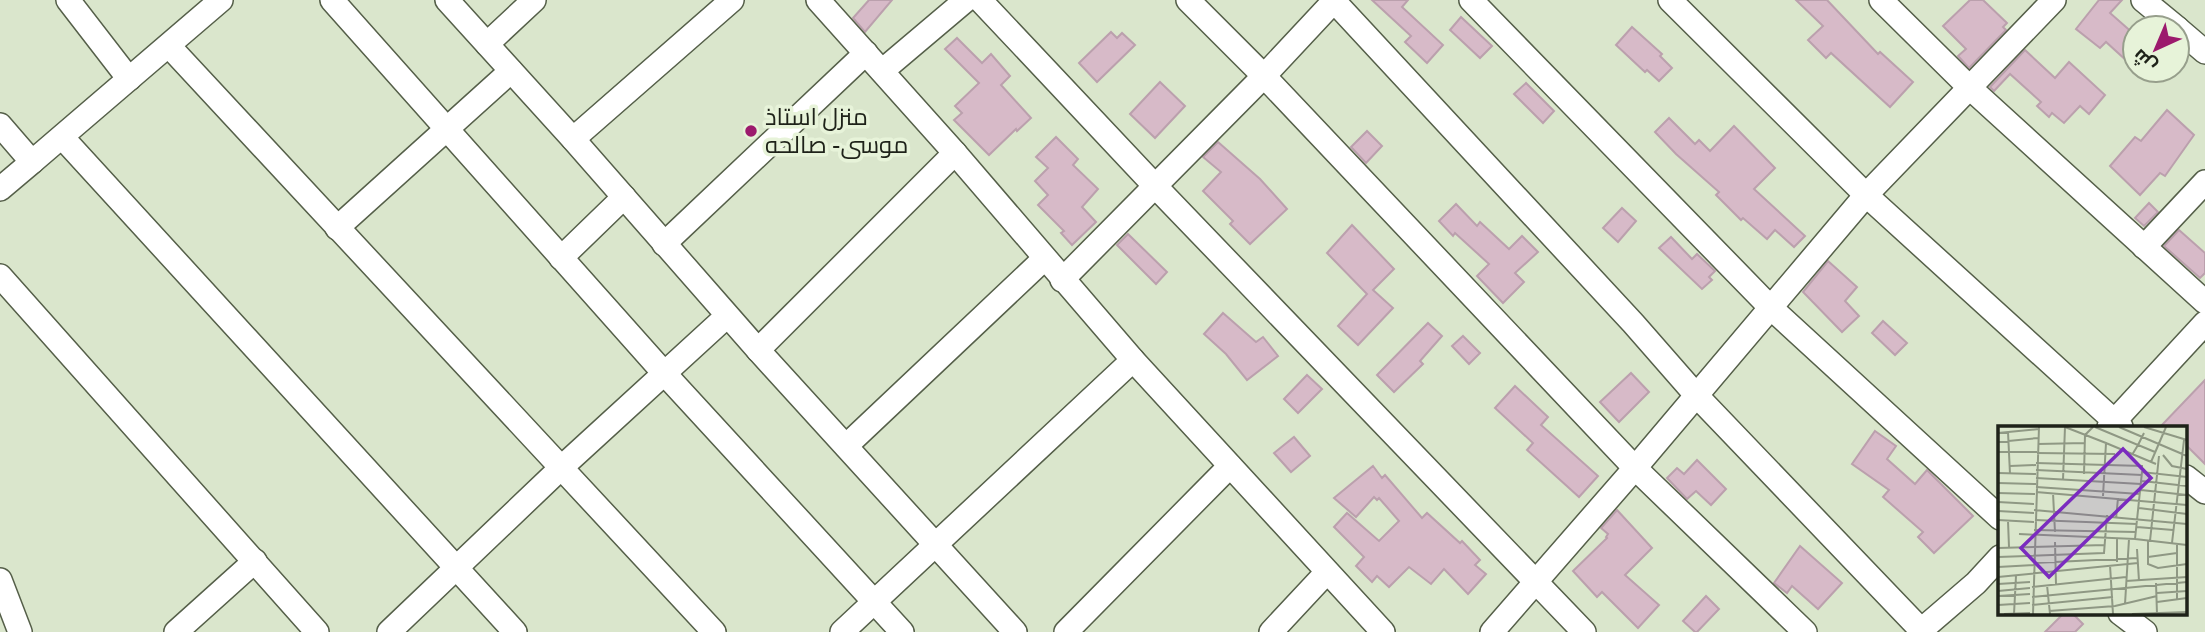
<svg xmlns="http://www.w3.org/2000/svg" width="2205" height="632" viewBox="0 0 2205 632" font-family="Signika,Cairo,sans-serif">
<rect width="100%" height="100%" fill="#dae6cc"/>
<g fill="#d7bac8" stroke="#bba0ad" stroke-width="2">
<polygon points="869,0 892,0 865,32 853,18"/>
<polygon points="1372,0 1408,0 1402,7 1443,45 1427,63 1405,42 1411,36"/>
<polygon points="1796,0 1827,0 1878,54 1880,52 1913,82 1890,107 1831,53 1826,58 1808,40 1823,26"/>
<polygon points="1970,0 1983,0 2007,23 2003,27 2006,30 1969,68 1958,56 1966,49 1943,26"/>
<polygon points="2099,0 2122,0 2110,13 2135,35 2135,54 2128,62 2106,42 2100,48 2076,29"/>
<polygon points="1461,17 1492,46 1480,58 1450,30"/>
<polygon points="1632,27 1662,54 1660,56 1672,68 1659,81 1647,70 1645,72 1616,45"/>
<polygon points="1111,32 1117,38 1122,33 1135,45 1097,82 1079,63"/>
<polygon points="957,38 982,63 991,54 1010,76 1001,85 1031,118 1017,131 1016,129 989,155 954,120 962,113 955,106 979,83 945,49"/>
<polygon points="2025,50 2055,78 2069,62 2105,95 2089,114 2080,106 2064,123 2052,113 2049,117 2037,106 2041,102 2010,74 1994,91 1990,87"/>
<polygon points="1160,82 1185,106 1155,138 1130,114"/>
<polygon points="1526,83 1554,111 1543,123 1514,94"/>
<polygon points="2167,110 2194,135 2165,176 2160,173 2140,195 2110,166 2135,137 2141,141"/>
<polygon points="1669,118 1695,144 1699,140 1710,151 1734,126 1775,168 1754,189 1805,236 1794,247 1775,230 1767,239 1743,218 1741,220 1716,195 1719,192 1676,154 1655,132"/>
<polygon points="1367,131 1382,146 1366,163 1351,147"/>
<polygon points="1056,137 1078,159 1073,165 1098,189 1082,207 1096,222 1072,245 1061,233 1064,231 1038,205 1048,195 1035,181 1048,168 1036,157"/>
<polygon points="1218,142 1260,179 1287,209 1250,244 1230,224 1233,221 1203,191 1221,172 1203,157"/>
<polygon points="2149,203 2158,212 2144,226 2135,218"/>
<polygon points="1456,204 1477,226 1480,222 1509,249 1522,236 1538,252 1515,273 1524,282 1503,303 1477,276 1489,264 1455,233 1453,236 1439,221"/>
<polygon points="1622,208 1636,221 1618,242 1603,228"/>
<polygon points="1352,225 1394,269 1373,290 1393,308 1358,345 1338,326 1367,294 1327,253"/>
<polygon points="2179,230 2205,253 2205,273 2200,278 2164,246"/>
<polygon points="1128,234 1167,272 1156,284 1117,245"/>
<polygon points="1671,237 1692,259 1697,254 1715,271 1709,277 1712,280 1702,289 1659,248"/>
<polygon points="1828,261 1857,287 1845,301 1859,316 1842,332 1803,292"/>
<polygon points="1223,313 1256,342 1263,337 1278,356 1247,380 1226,354 1204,334"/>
<polygon points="1883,321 1907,343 1895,355 1872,333"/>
<polygon points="1428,323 1442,336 1420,361 1423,364 1394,392 1377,375"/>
<polygon points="1463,336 1480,353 1469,364 1452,346"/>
<polygon points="1631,373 1649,392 1619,422 1600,402"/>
<polygon points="1307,375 1322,389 1298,413 1284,399"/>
<polygon points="2205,380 2205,464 2186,445 2186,427 2160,427"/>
<polygon points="1515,386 1548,417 1541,425 1598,476 1579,497 1527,450 1533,443 1495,408"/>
<polygon points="1875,431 1896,446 1887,459 1915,484 1927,470 1973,516 1934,553 1918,537 1923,532 1883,497 1889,490 1852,464"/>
<polygon points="1294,437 1310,456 1291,472 1274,453"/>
<polygon points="1697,460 1726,489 1711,505 1696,491 1687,499 1667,478 1677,468 1684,474"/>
<polygon points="1373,466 1382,478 1385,475 1422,518 1427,513 1460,543 1462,541 1480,560 1475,565 1486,574 1468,594 1444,569 1431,584 1409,567 1389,587 1377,576 1372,582 1356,566 1364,557 1334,527 1347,513 1379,541 1399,521 1379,498 1377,500 1374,497 1356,517 1334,498"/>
<polygon points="1617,510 1652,548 1625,575 1659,605 1638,628 1602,592 1597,597 1573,571 1607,538 1606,537 1608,534 1601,528"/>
<polygon points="1800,546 1842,583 1818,609 1792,586 1787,593 1774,583"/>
<polygon points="1706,596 1719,609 1697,632 1695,632 1683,621"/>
<polygon points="2064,613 2072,613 2083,624 2075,632 2045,632"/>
</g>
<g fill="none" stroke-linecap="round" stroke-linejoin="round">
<defs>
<g id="minor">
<polyline points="68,0 129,79"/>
<polyline points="332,0 664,373 902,632"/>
<polyline points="447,0 573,139 758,350 1015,632"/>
<polyline points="818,0 955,153 1133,360 1383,632"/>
<polyline points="980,0 1156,187 1584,632"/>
<polyline points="1188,0 1264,76 1635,468 1805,632"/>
<polyline points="1333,0 1633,323 1696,395 1923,632"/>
<polyline points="1471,0 1770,307 2000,518"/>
<polyline points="1670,0 1866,195 2121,427"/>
<polyline points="1881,0 1970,88 2205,302"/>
<polyline points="2143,0 2177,28"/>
<polyline points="2177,28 2205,52"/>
<polyline points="487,44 534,0"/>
<polyline points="169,46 714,632"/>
<polyline points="882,71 966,0"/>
<polyline points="0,125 32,162 221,0"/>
<polyline points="62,137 515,632"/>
<polyline points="573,139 732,0"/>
<polyline points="0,189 32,162"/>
<polyline points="337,228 511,71"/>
<polyline points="664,244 866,53"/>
<polyline points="2144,247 2205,182"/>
<polyline points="561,258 624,197"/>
<polyline points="0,276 317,632"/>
<polyline points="1062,280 1264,76 1335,0"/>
<polyline points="758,350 955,153"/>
<polyline points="2109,427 2205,323"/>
<polyline points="846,446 1044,259"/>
<polyline points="2186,477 2205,492"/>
<polyline points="0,580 20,632"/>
<polyline points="2120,613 2145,632"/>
<polyline points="176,632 255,561"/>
<polyline points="389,632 562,467 727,316"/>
<polyline points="842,632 1133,360"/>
<polyline points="1066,632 1230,466"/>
<polyline points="1271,632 1327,572"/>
<polyline points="1492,632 1635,468 1866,195 2054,0"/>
<polyline points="1919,632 1976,583 2000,557"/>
</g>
</defs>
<use href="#minor" stroke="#555f49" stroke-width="26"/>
<use href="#minor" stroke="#fff" stroke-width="23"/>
</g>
<circle fill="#9c1a6d" stroke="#e7f3d9" stroke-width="2.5" cx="751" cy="131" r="7"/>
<g text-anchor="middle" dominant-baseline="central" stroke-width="7" stroke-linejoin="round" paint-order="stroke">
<g font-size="24" fill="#1e2219" stroke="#e7f3d9" text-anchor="start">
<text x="765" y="117">منزل استاذ<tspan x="765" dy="28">موسى- صالحه</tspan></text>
</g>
</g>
<g transform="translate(1998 426)">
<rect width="189" height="189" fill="#dae6cc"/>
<path fill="none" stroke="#8f9884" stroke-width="2" d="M97 1 140 19 134 29M121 1 189 30M146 1 189 14M10 6 12 48M0 7 41 3M146 7 140 19 157 26M0 16 40 12M108 17 158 38M40 18 87 17M0 26H39M39 27 117 28M165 29 174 40 189 43M153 36 168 1M38 37 145 40M12 40 38 39M38 44 144 49M0 47 38 48M86 48 87 9 95 1M38 52 143 58M65 54 67 1 108 17 105 70M144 55 189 60M0 57 38 58M38 61 142 68M143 64 189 69M38 66 189 79M0 67 37 68M55 67 57 106M0 76 36 78M141 82 189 88M36 84 189 98M0 85 36 87M118 93 120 72M0 94 36 96M37 94 139 98M10 95 11 121M139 101 175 104M36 104 138 106M21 108 137 113 144 46 189 51M137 113 189 119M150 115V138L160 142 189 138M152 115 161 30M57 116 58 159M174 117 186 14M179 118V174M0 122 107 119M139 123 141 155M0 131 106 127 109 89M150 131 179 127M119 136V113M36 137 140 132M112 139 115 188M0 141 36 139M0 151 140 137M128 155 189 151M158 157 159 188M0 158 32 156M49 159 52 188M34 161 128 151M0 165 32 162M159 167 189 165M0 170 32 168M34 171 189 156M159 176 189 172M127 178 131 113M0 179 32 177M34 179 115 171M51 185 117 180 159 170M6 188 32 187M16 188 18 150M35 188 41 1M134 188 189 186"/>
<path fill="#7b2cbf" fill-opacity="0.15" stroke="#7b2cbf" stroke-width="3.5" d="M125 23 153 52 51 151 23 122Z"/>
<rect width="189" height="189" fill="none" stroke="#1e2219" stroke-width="3.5"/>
</g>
<g transform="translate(2156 49) rotate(224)"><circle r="33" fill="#e7f3d9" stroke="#979f8c" stroke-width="2"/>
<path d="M0-5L12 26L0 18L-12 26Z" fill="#9c1a6d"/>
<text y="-10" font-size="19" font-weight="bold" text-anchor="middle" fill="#1e2219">ش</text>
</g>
</svg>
